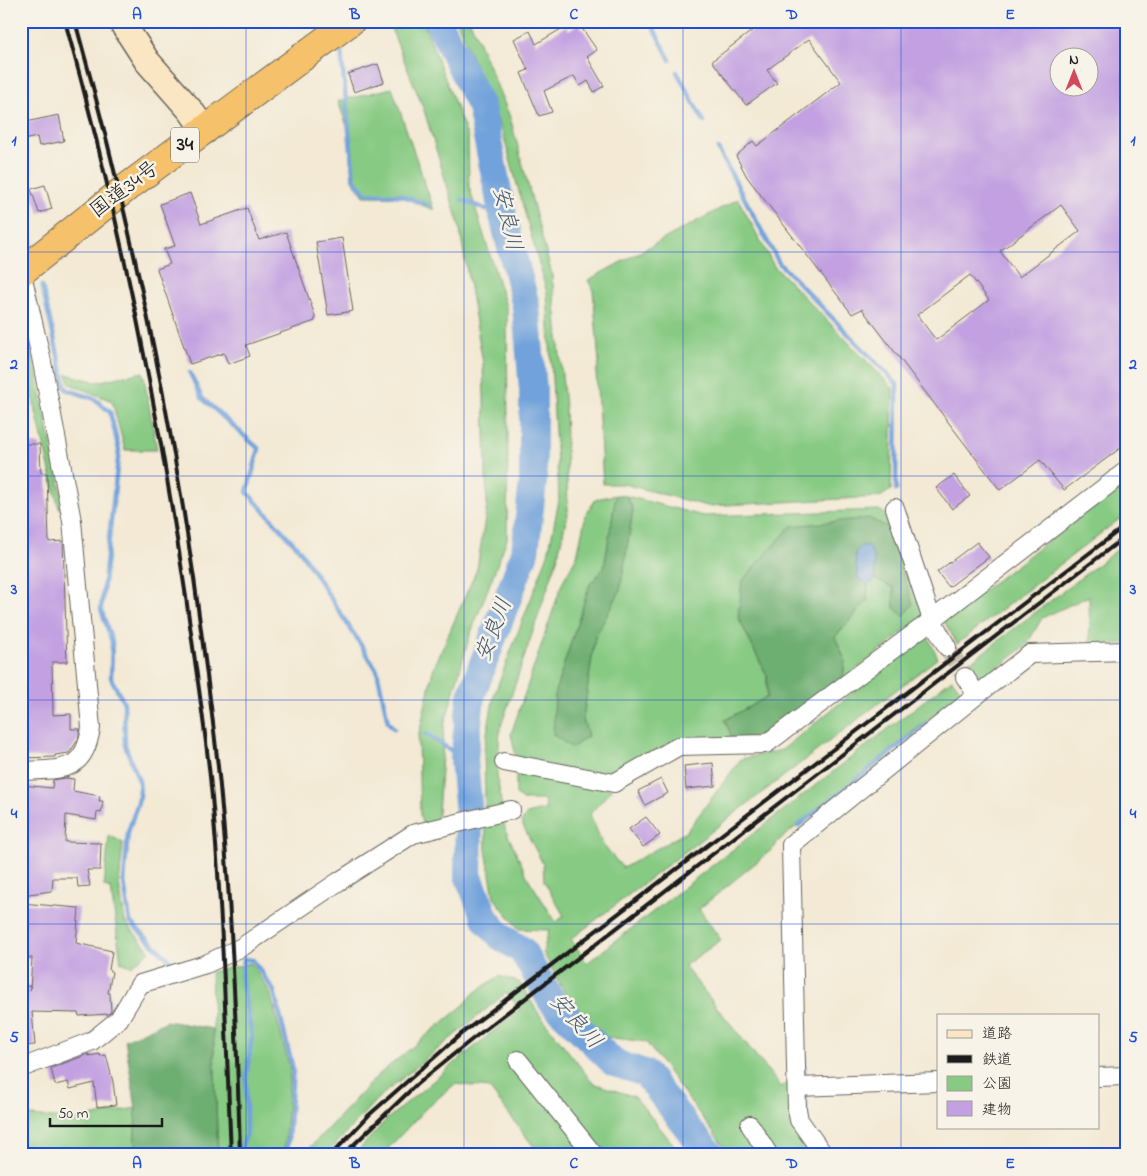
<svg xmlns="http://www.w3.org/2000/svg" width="1147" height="1176" viewBox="0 0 1147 1176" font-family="'Indie Flower','Klee One',sans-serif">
<rect width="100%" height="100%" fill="#f7f3e8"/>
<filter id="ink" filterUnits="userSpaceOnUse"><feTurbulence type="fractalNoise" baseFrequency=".02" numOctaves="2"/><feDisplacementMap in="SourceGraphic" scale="10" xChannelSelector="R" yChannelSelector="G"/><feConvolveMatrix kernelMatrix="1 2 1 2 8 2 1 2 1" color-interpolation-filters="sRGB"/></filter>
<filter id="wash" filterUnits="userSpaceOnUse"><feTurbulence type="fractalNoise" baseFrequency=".0096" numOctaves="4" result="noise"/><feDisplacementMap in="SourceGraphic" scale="20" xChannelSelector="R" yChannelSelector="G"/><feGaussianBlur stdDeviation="1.12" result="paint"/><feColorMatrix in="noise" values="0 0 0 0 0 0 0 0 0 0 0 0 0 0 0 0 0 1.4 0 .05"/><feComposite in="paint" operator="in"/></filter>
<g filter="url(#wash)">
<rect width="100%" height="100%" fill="#f3e9d4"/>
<g fill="#87ca83" stroke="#527350">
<polygon points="388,21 423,21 468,138 469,187 507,310 508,432 507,539 469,638 444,726 438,814 427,844 420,815 418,739 433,670 477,569 487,506 483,363 459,225 423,107"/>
<polygon points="457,21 470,21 510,117 552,275 565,406 568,511 557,560 500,729 497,775 505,829 528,878 556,922 564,916 544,881 543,864 521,822 527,814 546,809 544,800 522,800 516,794 516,773 612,789 590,814 603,845 623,868 686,832 741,759 782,750 926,633 938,658 571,939 587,963 952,679 962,692 777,842 775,847 699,909 721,940 684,966 781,1087 790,1082 813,1155 730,1155 646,1042 606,1037 566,996 543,952 549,930 519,929 494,898 486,850 484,749 494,695 548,554 559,500 547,293 503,134"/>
<polygon points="392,88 434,210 402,197 364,196 352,180 348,129 338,101"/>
<polygon points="738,199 774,266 893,388 891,490 880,497 707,506 624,484 603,484 596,372 599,363 593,290 588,280"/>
<polygon points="21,298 68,524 58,505 21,348"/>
<polygon points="143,372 157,450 125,450 112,401 70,384 67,374 96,382"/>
<polygon points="1126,481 1126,514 957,644 944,621"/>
<polygon points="616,495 604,568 590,584 555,692 588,736 583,719 595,637 620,591 633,510 627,496 703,516 879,510 894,519 925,615 843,680 845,660 835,637 867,601 868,584 875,579 894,588 894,608 904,616 889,528 738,617 767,676 767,697 725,720 732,738 676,739 611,780 516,757 511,734 563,581 577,556 586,514 596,499"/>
<polygon points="1126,543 1126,643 1090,645 1089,596 1042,618 1026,646 980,680 968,664"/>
<polygon points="109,835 123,843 119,884 125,922 150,951 131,966 121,962 111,889 104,887"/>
<polygon points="251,963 270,992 290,1069 284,1155 218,1155 211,972"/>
<polygon points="499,976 519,982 539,1014 593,1083 635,1097 682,1155 540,1155 489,1088 455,1084 426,1108 382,1155 354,1155 386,1120 520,1009 506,993 377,1099 326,1155 303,1155 377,1076 465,1004 474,993"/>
<polygon points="136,1108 134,1155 21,1155 21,1115 74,1120"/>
</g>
<g fill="#6dae71" stroke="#446546">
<polygon points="616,495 627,496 633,510 620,591 595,637 583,719 588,736 572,748 553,735 555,692 590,584 604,568"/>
<polygon points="869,518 889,528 913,604 904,616 894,608 894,588 875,579 874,559 855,553 858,579 868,584 867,601 835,637 845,660 843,680 762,738 732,738 725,720 767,697 767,676 738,617 742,581 791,526"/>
<polygon points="167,1021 213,1029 218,1155 134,1155 136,1108 125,1040"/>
</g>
<polygon fill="#71a2db" stroke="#465f7c" points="861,546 869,546 874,559 875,579 868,584 858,579 855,553"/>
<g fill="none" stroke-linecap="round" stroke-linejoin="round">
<g stroke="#71a2db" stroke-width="4.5">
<polyline points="650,21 670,60"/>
<polyline points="341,51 354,179 365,193 400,195 428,205"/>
<polyline points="677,72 704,122"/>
<polyline points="718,149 779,263 897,384 896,490"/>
<polyline points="21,195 31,241"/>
<polyline points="462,200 503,216"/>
<polyline points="42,286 66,389 95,399 110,412 119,450 101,609 112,642 111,678 124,703 125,745 139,781 140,796 128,832 124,882 130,922 176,966 178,965"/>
<polyline points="190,373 202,398 259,449 247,492 299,549 377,670 388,722 394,729"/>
<polyline points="426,734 464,759"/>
<polyline points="798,826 928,723"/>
<polyline points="804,1048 805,1079"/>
<polyline points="806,1094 806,1113"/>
<polyline points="237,1155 246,1136 246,1078 252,1036 241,977 244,959 253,960 274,991 293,1069 287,1155"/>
</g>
<polyline stroke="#71a2db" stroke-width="28" points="438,21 481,107 503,216 526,306 533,390 533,481 525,552 471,696 464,759 469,814 468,875 486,920 501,937 522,950 552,1002 614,1063 645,1073 690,1131 711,1155"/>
</g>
<g id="blocks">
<g fill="#c2a0e1" fill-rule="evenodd">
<path d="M765 21H1126V444L1064 490 1040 460 1000 490 862 309 852 314 747 177 736 156 753 141 757 146 841 82 809 39 767 70 777 83 746 105 712 61ZM1060 58H1090V88H1060ZM1061 205 1080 231 1019 277 1000 251ZM970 275 989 300 936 340 917 315Z"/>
<polygon points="579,24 597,50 587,57 604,86 594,92 588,81 580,86 574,76 544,91 552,112 539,116 521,73 528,70 514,39 530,31 536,44 566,26 569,30"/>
<polygon points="378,64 384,82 354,92 348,74"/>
<polygon points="59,115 64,141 39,146 37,137 23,140 21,123"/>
<polygon points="45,185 52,209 39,213 31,189"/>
<polygon points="190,193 201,224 247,208 259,240 286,232 315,316 315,321 246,345 250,356 228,364 224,353 190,364 157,269 170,264 164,249 175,246 160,204"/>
<polygon points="342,238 353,311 328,315 316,242"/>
<polygon points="21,444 40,444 41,473 47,473 49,542 63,541 67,662 52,662 53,715 71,714 71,729 80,729 78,740 69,753 55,755 55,757 21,758"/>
<polygon points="954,475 970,496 952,509 936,488"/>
<polygon points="977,542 989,557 949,587 937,572"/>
<polygon points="713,763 715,786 686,789 684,766"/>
<polygon points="65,778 74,779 73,791 100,796 99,801 103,801 101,813 97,812 96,820 66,815 65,842 101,843 100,870 87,870 90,886 78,887 77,878 53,878 52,891 21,895 22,785 52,788 53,780"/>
<polygon points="661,779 668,793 645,805 638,791"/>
<polygon points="646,817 660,835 643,847 629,829"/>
<polygon points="21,903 79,908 76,943 112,951 109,970 112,972 108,993 110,993 111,1012 108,1014 79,1016 78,1013 32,1012 35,1045 21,1046 21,987 30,986 30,990 32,958 21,957"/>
<polygon points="89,1054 89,1056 100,1054 100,1056 106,1055 113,1082 116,1105 97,1107 94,1083 70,1089 68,1082 55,1085 51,1068"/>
</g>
</g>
</g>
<g filter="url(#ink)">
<use href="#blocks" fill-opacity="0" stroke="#67645c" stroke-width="1"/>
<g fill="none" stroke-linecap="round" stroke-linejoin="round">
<polyline stroke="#c8c0af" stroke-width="18" stroke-dasharray="18 9" stroke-linecap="butt" points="947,647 965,677"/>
<defs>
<g id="minor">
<path d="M21 270 41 357 72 521 91 728C84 774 61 769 21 771"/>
<polyline points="895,508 932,620 947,647"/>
<polyline points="965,677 977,695"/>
<polyline points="504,762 614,783 679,746 766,744 932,620 1126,471"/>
<polyline points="518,1060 594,1155"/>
<polyline points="21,1068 92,1041 119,1019 140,984 206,964 242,947 338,882 413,834 511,810"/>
<polyline points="1098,1077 1126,1076"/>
<polyline points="797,1087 938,1082"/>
<polyline points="750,1125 769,1155"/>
<polyline points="824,1155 799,1120 797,1109 791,845 977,695 1030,654 1126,651"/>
</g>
<polyline id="secondary" points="121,21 147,61 191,111 205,131"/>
<polyline id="trunk" points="21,272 126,188 351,21"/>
</defs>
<use href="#minor" stroke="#67645c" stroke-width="20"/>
<use href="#secondary" stroke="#67645c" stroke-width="28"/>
<use href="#trunk" stroke="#67645c" stroke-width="30"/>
<use href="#minor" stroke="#fff" stroke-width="18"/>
<use href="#secondary" stroke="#fbe6c4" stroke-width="25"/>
<use href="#trunk" stroke="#f5c16b" stroke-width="28"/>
<g stroke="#1c1c1c" stroke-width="4">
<path d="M65 21C118 210 157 403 186 597 195 664 206 730 212 797 223 916 226 1036 231 1155"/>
<path d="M75 21C134 232 178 443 205 660 211 706 217 751 221 797 232 916 237 1035 240 1155"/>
<polyline points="331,1155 369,1115 461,1034 1126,525"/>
<polyline points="343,1155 417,1084 470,1041 1126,536"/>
</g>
</g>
</g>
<path fill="none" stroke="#1d4ed8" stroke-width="1" stroke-opacity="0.55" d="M246 21V1155M464 21V1155M683 21V1155M901 21V1155M21 252H1126M21 476H1126M21 700H1126M21 924H1126"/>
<g text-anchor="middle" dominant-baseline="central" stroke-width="5" stroke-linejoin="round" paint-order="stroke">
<rect fill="#f7f3e8" stroke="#5e5c59" stroke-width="1" x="171" y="127.5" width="28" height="35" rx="4"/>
<g font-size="20" font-weight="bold" fill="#1c1c1c">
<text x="185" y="145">34</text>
</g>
<g font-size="21" fill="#1c1c1c" stroke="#f7f3e8">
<text transform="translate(125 190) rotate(-37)">国道34号</text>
</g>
<g font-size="22" font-style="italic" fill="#425872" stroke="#f7f3e8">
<text transform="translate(506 219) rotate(77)">安良川</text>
<text transform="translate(495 630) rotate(-69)">安良川</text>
<text transform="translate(575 1022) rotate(48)">安良川</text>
</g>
</g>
<rect width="1147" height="1176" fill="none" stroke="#f7f3e8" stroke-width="55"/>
<rect x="937" y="1014" width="162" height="115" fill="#f7f3e8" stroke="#9f9d96"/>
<rect x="947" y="1030" width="25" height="8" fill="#fbe6c4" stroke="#9f9d96"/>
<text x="982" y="1038" font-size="15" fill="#1c1c1c">道路</text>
<rect x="947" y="1055" width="25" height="8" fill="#1c1c1c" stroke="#9f9d96"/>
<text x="982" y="1064" font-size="15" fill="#1c1c1c">鉄道</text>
<rect x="947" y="1076" width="25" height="15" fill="#87ca83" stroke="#9f9d96"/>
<text x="982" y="1088" font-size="15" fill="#1c1c1c">公園</text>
<rect x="947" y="1101" width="25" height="15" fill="#c2a0e1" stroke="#9f9d96"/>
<text x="982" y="1114" font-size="15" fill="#1c1c1c">建物</text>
<g transform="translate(1074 72)"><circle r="24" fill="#f7f3e8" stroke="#9f9d96"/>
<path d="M0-4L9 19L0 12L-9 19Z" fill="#d1495b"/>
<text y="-8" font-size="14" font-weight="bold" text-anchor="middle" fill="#1c1c1c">N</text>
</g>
<path d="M50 1118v8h112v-8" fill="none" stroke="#1c1c1c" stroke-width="2.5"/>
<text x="58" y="1118" font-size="15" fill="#1c1c1c" stroke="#f7f3e8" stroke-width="4" paint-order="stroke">50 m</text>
<rect x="28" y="28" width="1092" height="1120" fill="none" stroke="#1d4ed8" stroke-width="2"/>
<g font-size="16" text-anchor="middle" font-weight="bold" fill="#1d4ed8">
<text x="137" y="19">A</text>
<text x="355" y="19">B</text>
<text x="574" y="19">C</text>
<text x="792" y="19">D</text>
<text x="1010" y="19">E</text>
<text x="14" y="145">1</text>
<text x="1133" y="145">1</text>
<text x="14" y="369">2</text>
<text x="1133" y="369">2</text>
<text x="14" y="594">3</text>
<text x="1133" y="594">3</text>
<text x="14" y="818">4</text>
<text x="1133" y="818">4</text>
<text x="14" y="1042">5</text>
<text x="1133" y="1042">5</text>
<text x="137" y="1168">A</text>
<text x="355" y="1168">B</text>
<text x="574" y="1168">C</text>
<text x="792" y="1168">D</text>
<text x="1010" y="1168">E</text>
</g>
</svg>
